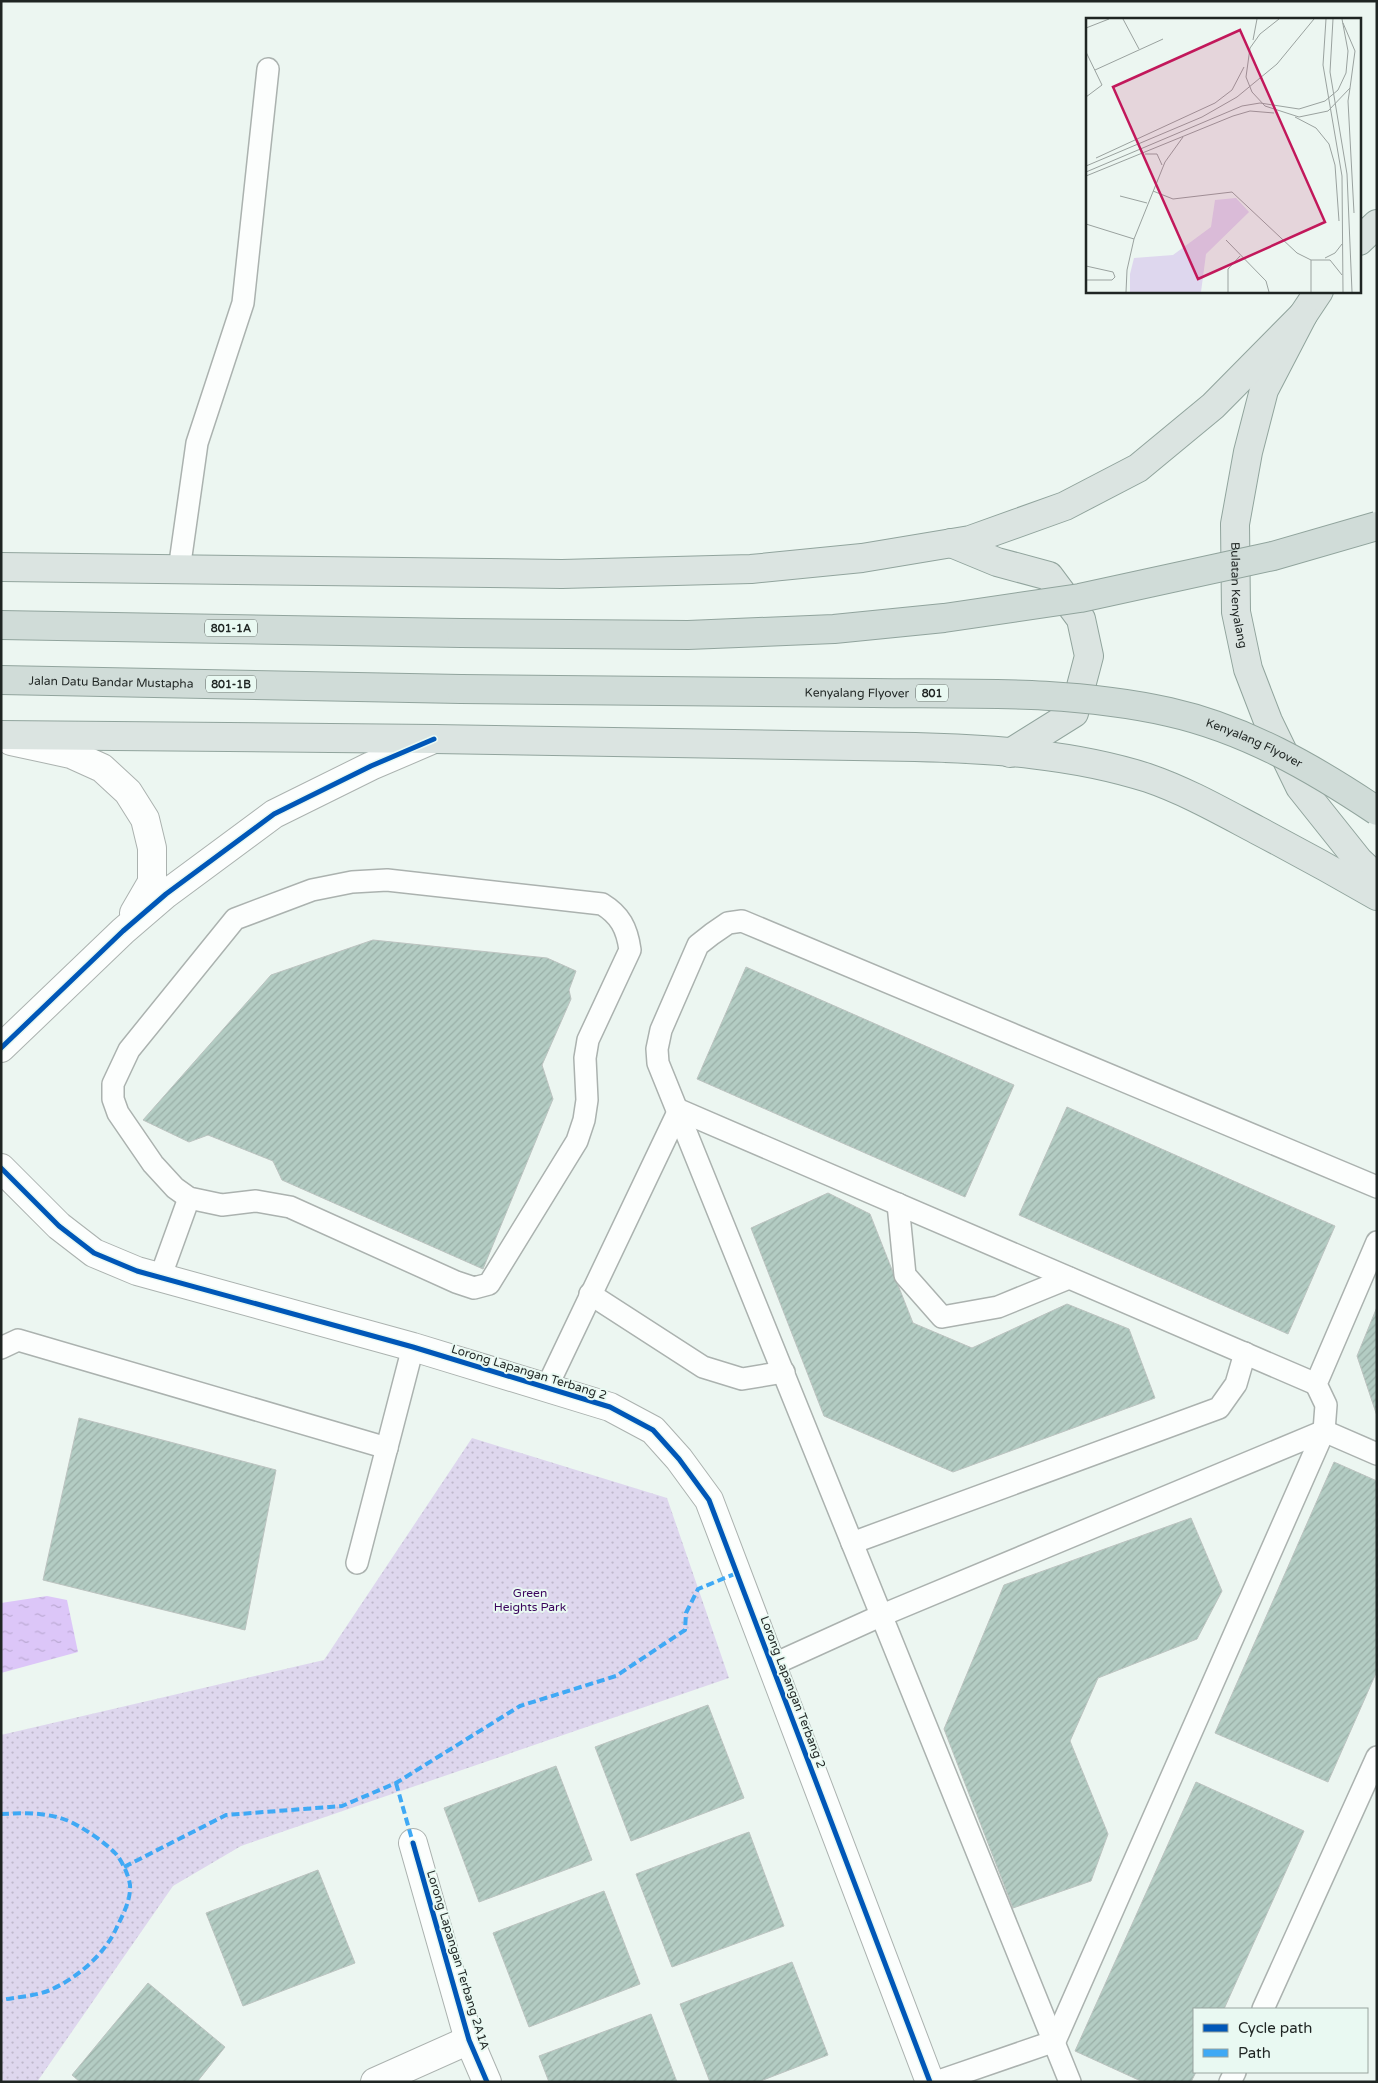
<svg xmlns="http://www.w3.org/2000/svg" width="1378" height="2083" viewBox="0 0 1378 2083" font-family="'Varela Round',sans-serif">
<defs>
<pattern id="grass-dots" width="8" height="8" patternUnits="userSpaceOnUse" patternTransform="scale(1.25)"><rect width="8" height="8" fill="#ded7ee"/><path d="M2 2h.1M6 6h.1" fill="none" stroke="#beb8cc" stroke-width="1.8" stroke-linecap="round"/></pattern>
<pattern id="water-ripples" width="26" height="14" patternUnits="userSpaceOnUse" patternTransform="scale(1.25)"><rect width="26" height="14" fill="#dcc6f8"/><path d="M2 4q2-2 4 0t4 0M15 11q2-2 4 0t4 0" fill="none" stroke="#bcaad4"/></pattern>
<pattern id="building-hatch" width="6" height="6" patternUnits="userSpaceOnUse" patternTransform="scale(1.25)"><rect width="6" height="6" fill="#b3ccc3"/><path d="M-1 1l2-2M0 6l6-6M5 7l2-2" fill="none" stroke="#9aafa7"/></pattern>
</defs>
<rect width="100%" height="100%" fill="#ecf6f1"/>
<polygon fill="url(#grass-dots)" points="472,1438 667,1498 729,1678 241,1846 173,1886 37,2082 1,2082 1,1735 324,1660"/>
<polygon fill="url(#water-ripples)" points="47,1596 67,1600 78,1652 1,1673 1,1603"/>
<g fill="url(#building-hatch)" stroke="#bcc3c0">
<polygon points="373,940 547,958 576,971 569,990 571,999 542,1065 553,1099 483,1269 282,1180 273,1161 208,1135 189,1142 143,1120 271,975"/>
<polygon points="746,967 1014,1085 965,1197 697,1079"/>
<polygon points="1067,1107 1335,1226 1288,1334 1019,1215"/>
<polygon points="828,1193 870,1214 913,1323 972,1348 1067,1304 1129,1329 1155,1398 953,1472 824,1416 751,1228"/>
<polygon points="1377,1307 1377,1416 1357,1356"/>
<polygon points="79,1418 276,1470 245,1630 43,1580"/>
<polygon points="1334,1462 1377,1481 1377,1671 1328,1782 1215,1733"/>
<polygon points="1191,1518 1222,1591 1197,1639 1098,1678 1070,1741 1108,1834 1091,1881 1013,1908 944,1729 1004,1585"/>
<polygon points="708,1705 744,1798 631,1841 595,1747"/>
<polygon points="556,1766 592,1860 479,1902 444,1808"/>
<polygon points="1196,1782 1304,1831 1224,2009 1194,2009 1196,2072 1191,2082 1143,2082 1075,2051"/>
<polygon points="749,1832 784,1926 672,1967 636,1874"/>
<polygon points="318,1870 355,1963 243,2006 206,1913"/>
<polygon points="604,1891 640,1984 529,2027 493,1933"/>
<polygon points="792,1962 828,2055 758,2082 710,2082 680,2004"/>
<polygon points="148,1983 225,2047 197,2082 80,2082 72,2075"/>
<polygon points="651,2014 677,2082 549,2082 539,2056"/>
</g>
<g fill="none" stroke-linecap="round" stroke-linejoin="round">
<defs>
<g id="service">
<polyline points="179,570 197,443 243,303 268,69"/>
<path d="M387 880 602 904C620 915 627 928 630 950L588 1040 585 1058 587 1100 584 1120 577 1141 489 1284 474 1288 456 1282 290 1207 256 1201 222 1205 189 1198 175 1188 153 1164 118 1113 113 1099V1084L129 1050 235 919 312 890 352 882Z"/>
<polyline points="898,1204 905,1275 942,1317 998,1307 1069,1278"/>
<polyline points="160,1278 189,1198"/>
<polyline points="590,1294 703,1367 742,1379 784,1372"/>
<polyline points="1,1348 18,1340 387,1448"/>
<polyline points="546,1389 679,1110 1316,1384"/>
<polyline points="852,1543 1219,1408 1236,1384 1245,1353"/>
<polyline points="357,1563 413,1347"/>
<polyline points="772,1665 880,1616 1324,1431 1377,1454"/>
<polyline points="1263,2009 1377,1757"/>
<polyline points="936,2082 1055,2041 1324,1431 1326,1405 1316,1384 1377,1242"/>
<polyline points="1070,2082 658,1063 657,1049 661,1030 698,945 712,934 728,923 742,921 1377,1187"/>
<polyline points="1230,2082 1235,2072"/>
</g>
<g id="minor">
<polyline points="11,741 71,754 102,768 128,792 145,819 152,848 152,882 134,913"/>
<polyline points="1,1048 123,931 166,894 274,814 371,766 434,739"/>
<polyline points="1,1168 59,1226 94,1253 137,1271 413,1347 610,1407 653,1430 679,1459 709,1500 930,2082"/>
<polyline points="413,1843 469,2040 487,2082"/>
<polyline points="375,2082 469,2040"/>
</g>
<g id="primary">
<polyline points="1359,241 1377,224"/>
<path id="s1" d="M1319 291 1303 315 1264 390 1248 452 1235 524 1236 612 1248 669 1268 721 1300 787 1359 861 1377 878"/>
<polyline points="951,543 997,562 1049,576 1081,619 1089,656 1074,713 1010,753"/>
<polyline points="1,567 562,574 751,569 862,558 970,540 1065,506 1138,468 1213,406 1303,315"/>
<path d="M1 735 434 739 915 747C993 749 1073 754 1148 778 1186 791 1221 811 1257 830 1297 851 1337 873 1377 896"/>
</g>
<g id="trunk">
<polyline points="1,625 461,633"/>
<path id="s2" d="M1 680 461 689"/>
</g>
</defs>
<use href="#service" stroke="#abb2af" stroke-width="24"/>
<use href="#minor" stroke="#abb2af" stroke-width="30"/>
<use href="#primary" stroke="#91a49d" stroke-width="30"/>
<use href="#trunk" stroke="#91a49d" stroke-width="30"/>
<use href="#service" stroke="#fcfefd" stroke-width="21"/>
<use href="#minor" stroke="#fcfefd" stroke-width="28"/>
<use href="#primary" stroke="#dbe4e1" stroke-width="28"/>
<use href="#trunk" stroke="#d0dcd8" stroke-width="28"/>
<defs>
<g id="trunk-bridge">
<polyline points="461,633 688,635 834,629 944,618 1080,598 1273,556 1377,526"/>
<path id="s3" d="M461 689C598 690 735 692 873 693 972 694 1071 690 1169 712 1245 729 1313 768 1377 811"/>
</g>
</defs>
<use href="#trunk-bridge" stroke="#91a49d" stroke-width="30" stroke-linecap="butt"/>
<use href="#trunk-bridge" stroke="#d0dcd8" stroke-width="28"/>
<g stroke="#3fa9f5" stroke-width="4" stroke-dasharray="8 4" stroke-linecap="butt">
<polyline points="396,1783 413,1843"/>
<path d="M1 1814C22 1813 45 1812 66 1820 80 1825 106 1843 116 1854 122 1861 129 1876 130 1885 131 1901 122 1916 116 1929 104 1955 76 1979 50 1990 36 1996 17 1997 1 2000"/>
<polyline points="124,1867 226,1815 342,1806 396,1783 520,1706 616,1676 685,1630 686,1613 698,1589 737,1573"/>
</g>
<defs>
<g id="cycleway">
<polyline points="1,1048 123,931 166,894 274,814 371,766 434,739"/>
<polyline points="1,1168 59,1226 94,1253 137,1271 413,1347 610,1407 653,1430 679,1459 709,1500 930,2082"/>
<polyline points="413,1843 469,2040 487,2082"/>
</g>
</defs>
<use href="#cycleway" stroke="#e9f9f2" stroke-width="8"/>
<use href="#cycleway" stroke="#0057b8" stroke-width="5"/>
</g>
<g text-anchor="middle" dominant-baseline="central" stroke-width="4" stroke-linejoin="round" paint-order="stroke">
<g fill="#e9f9f2" stroke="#5c6561" stroke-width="1">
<rect x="205" y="619.5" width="52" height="17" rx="4"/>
<rect x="206" y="675.5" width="50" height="17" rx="4"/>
<rect x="916" y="684.5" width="32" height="17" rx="4"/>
</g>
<g font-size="11" font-weight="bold" fill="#1f2523">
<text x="231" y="628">801-1A</text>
<text x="231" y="684">801-1B</text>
<text x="932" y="693">801</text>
</g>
<g font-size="12" fill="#1f2523" stroke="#e9f9f2">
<text stroke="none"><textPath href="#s1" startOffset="322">Bulatan Kenyalang</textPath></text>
<text stroke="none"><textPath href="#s2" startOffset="110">Jalan Datu Bandar Mustapha</textPath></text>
<text stroke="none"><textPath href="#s3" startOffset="396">Kenyalang Flyover</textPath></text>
<text stroke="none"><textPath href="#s3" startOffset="800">Kenyalang Flyover</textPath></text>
<text transform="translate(529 1372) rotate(17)">Lorong Lapangan Terbang 2</text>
<text transform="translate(793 1692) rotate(69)">Lorong Lapangan Terbang 2</text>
<text transform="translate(458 1960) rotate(73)">Lorong Lapangan Terbang 2A1A</text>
</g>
<g font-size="12" fill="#3b055d" stroke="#e9f9f2">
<text x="530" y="1593">Green<tspan x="530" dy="14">Heights Park</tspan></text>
</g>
</g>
<g transform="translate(1086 18)">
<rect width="275" height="275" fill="#ecf6f1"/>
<path d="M150 180 163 194 120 236 115 274H44V256L48 240 87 237 125 209 129 182Z" fill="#ded7ee"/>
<path fill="none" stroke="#9aa29f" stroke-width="1" d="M37 1 53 31M193 1 174 16 164 30 160 59 166 74 179 88 213 99 242 93 264 70 269 33 257 5M240 1 237 47 256 158 257 274M247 1 244 54 261 156 266 274M0 10 23 1M167 22 171 1M0 34 16 67 0 79M9 52 77 21M264 70 262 83 268 195M209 99 230 110 243 126 249 147 253 203M59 136H71L76 147M10 140 129 85 146 72 158 49M0 148 116 99 151 79 191 46 228 1M0 154 156 88 174 85 213 91 239 83 252 72 260 55 262 33 256 1M0 158 147 98 164 93 188 95M67 173 87 181 146 174 211 235 225 242H244L256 257M34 178 61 185M0 206 48 221M140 222 180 263 183 274M239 240 249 235 256 226M225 242V274M0 248 27 254 29 259 26 262H0M40 274 41 252 48 221 79 144 97 119M142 274V251L154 238"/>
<path fill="#c2185b" fill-opacity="0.15" stroke="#c2185b" stroke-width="2.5" d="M154 12 239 204 112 261 27 69Z"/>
<rect width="275" height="275" fill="none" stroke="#1f2523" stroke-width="2.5"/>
</g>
<rect width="1378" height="2083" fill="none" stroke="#1f2523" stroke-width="5"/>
<rect x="1193" y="2008" width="175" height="65" fill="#e9f9f2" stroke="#98a49f"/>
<rect x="1203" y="2024" width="25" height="8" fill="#0057b8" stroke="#98a49f"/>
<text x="1238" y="2033" font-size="15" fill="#1f2523">Cycle path</text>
<rect x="1203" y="2049" width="25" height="8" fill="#3fa9f5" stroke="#98a49f"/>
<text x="1238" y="2058" font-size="15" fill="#1f2523">Path</text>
</svg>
